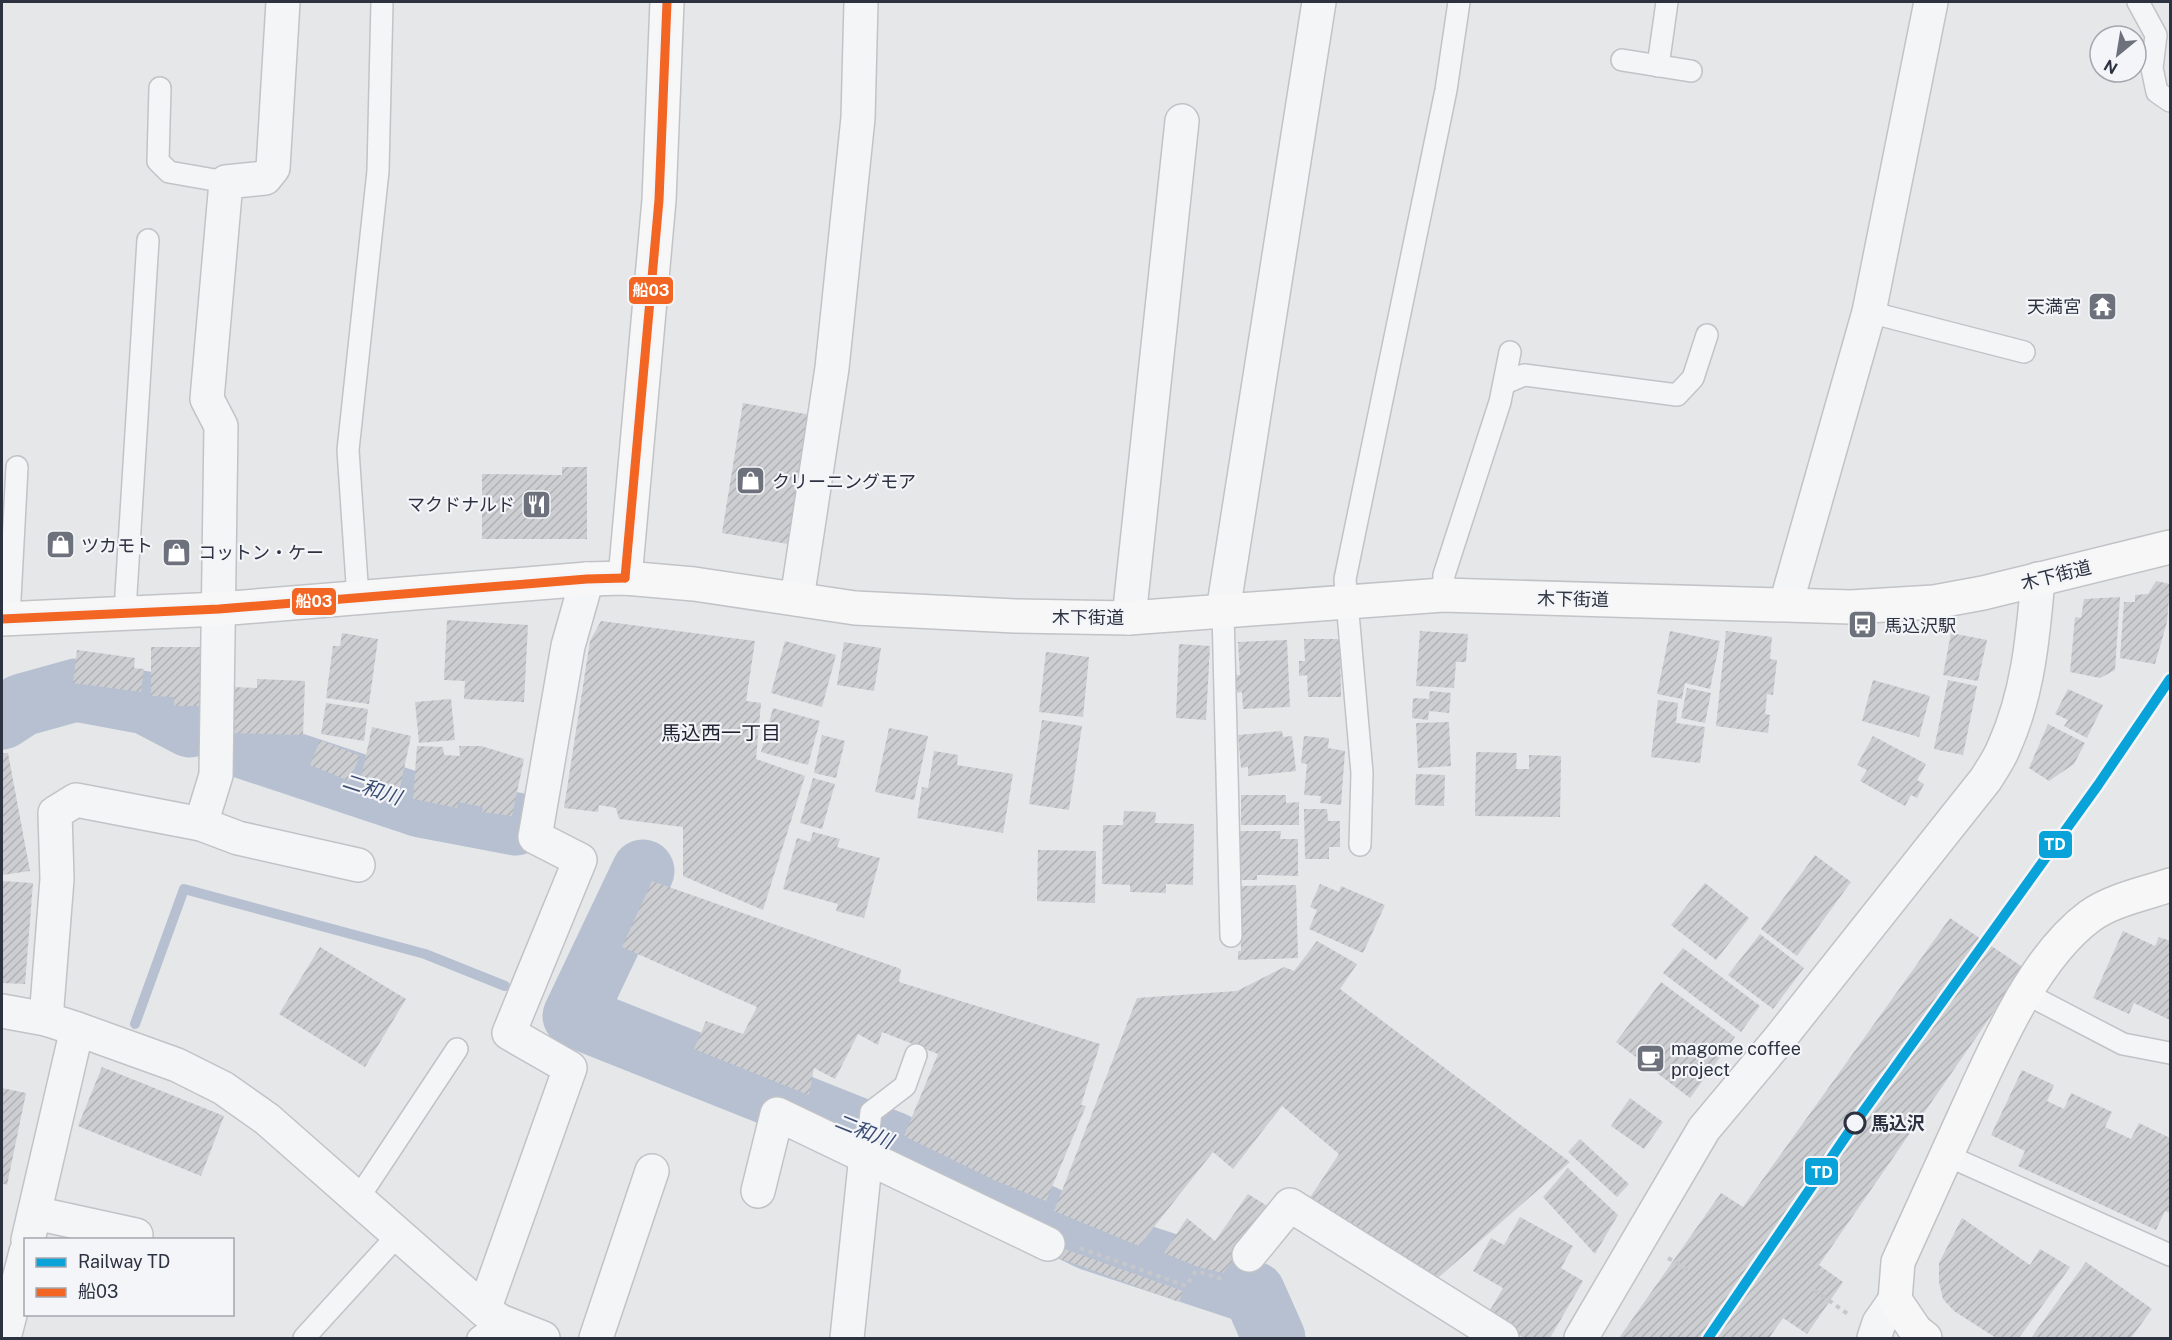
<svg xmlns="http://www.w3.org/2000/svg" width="2172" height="1340" viewBox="0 0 2172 1340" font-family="'Public Sans','Noto Sans JP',sans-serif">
<defs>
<pattern id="building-hatch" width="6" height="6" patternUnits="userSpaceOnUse" patternTransform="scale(1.5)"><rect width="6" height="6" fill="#ccced1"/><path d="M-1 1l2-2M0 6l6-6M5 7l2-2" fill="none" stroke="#b0b1b5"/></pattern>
</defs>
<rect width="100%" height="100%" fill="#e5e7e9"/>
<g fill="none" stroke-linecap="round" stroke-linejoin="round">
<polyline stroke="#b6c0d1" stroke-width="10" points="135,1024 184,889 425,954 505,986"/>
<g stroke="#b6c0d1" stroke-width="63">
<polyline points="2,718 22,705 76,690 146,703 190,726"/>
<polyline points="231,743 421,806 516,824"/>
<polyline points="643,871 574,1016 893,1143 1090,1239 1254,1293 1274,1338"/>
</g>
</g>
<g fill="url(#building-hatch)">
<polygon points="743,403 811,415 788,544 722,533"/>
<polygon points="562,467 587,467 587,539 482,539 482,474 562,475"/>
<polygon points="2156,581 2170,584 2170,586 2167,622 2155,664 2120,658 2124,602 2135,602 2135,595 2148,594"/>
<polygon points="2120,597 2115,670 2100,678 2070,672 2075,617 2081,618 2084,599"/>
<polygon points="447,620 528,625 524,702 464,699 465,681 444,680"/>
<polygon points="601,621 755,641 746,701 761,703 756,759 805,776 763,910 683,876 683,827 619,819 616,808 599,805 598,812 564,808 590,641"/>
<polygon points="1420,631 1468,634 1466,662 1456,662 1454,688 1416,686"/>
<polygon points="1670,631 1720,641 1710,689 1685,683 1682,699 1657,694"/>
<polygon points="1726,631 1772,637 1770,659 1777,660 1773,695 1767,694 1765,714 1770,715 1768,733 1716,726"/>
<polygon points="342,633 378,639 369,704 326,698 333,646 340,646"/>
<polygon points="1951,633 1987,640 1978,681 1943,675"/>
<polygon points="1304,639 1340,639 1341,697 1308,697 1307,675 1299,676 1299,661 1305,661"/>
<polygon points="1287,640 1290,707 1243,709 1242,692 1235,693 1234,675 1240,675 1238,642"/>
<polygon points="785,641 836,655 822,707 771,693"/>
<polygon points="844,642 881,648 874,691 837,685"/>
<polygon points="1179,644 1210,646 1206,720 1176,718"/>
<polygon points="151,647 206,647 206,706 174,706 174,697 151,696"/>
<polygon points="77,650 135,658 134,668 144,669 141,692 73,683"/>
<polygon points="1046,652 1089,657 1083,717 1039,712"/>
<polygon points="257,679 305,681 303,735 231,733 233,687 257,688"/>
<polygon points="1873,680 1930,696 1919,737 1862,721"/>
<polygon points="1948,680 1977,686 1963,755 1934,749"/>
<polygon points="1687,688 1711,693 1705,723 1681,718"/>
<polygon points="2068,689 2103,705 2087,738 2064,726 2068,720 2055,714"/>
<polygon points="1430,691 1451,693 1449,713 1429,711 1428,720 1412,718 1413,698 1429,699"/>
<polygon points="451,699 455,740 419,743 415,702"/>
<polygon points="1658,700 1678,703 1676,723 1705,727 1700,763 1651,757"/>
<polygon points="326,703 368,709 364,741 321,734"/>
<polygon points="773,708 820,721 808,765 761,752"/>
<polygon points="1042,720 1082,726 1069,810 1029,804"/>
<polygon points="1449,722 1451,766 1418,768 1416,723"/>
<polygon points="2048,724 2085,743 2074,764 2049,781 2029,768"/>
<polygon points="372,727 411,736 399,792 360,783"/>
<polygon points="889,728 928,736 914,800 875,792"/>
<polygon points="1282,731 1283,737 1292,736 1296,771 1248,776 1248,767 1241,768 1238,735"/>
<polygon points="822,735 845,741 836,778 814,773"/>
<polygon points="1304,736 1329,738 1328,748 1345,751 1341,805 1320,803 1321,796 1304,795 1307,764 1301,763"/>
<polygon points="1873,736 1926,764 1917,780 1924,784 1917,798 1911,795 1905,806 1860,781 1867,770 1857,765"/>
<polygon points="320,740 360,756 349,781 310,765"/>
<polygon points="417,746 443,747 444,755 460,756 459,746 481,746 524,759 512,816 482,812 483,807 458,802 457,808 413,799"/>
<polygon points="934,751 958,755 957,765 1013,774 1003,833 917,818 922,787 928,788"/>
<polygon points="1476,752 1517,753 1516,769 1529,769 1529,755 1561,756 1560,817 1475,816"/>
<polygon points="2,753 8,753 30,871 2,875"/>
<polygon points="1416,774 1445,775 1444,806 1415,805"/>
<polygon points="813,778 835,784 822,829 800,823"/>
<polygon points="1241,795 1286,795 1286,803 1299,802 1299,825 1241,825"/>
<polygon points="1304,809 1327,809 1328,821 1340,821 1340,847 1329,847 1329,859 1305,859"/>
<polygon points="1124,811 1156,812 1155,823 1194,824 1193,885 1166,884 1166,893 1130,892 1130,885 1102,884 1103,825 1123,825"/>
<polygon points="1240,831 1281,831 1280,839 1298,839 1298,876 1257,875 1257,880 1240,880"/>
<polygon points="813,832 840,839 837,847 880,858 864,918 836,911 838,904 783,889 797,838 810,842"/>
<polygon points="1038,850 1096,851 1095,903 1037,901"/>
<polygon points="1815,855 1851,882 1797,956 1761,929"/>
<polygon points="2,881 33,883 25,984 2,983"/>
<polygon points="652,881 901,969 899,982 1100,1044 1081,1105 1086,1106 1046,1201 996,1181 904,1136 938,1054 882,1032 878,1045 858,1034 835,1079 814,1068 809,1095 694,1049 706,1021 743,1034 757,1007 622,947"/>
<polygon points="1705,883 1749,918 1716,960 1671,925"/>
<polygon points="1320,884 1339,892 1341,886 1385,905 1363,953 1309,929 1317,910 1310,907"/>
<polygon points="1296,885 1298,958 1238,960 1238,951 1241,951 1240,886"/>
<polygon points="1950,918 2024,968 1819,1265 1843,1282 1807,1334 1783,1318 1769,1338 1619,1338 1721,1193 1743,1207"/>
<polygon points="2123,931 2155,946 2159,937 2170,941 2170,1020 2134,1003 2129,1014 2093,998"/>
<polygon points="1760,934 1804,968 1773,1009 1728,975"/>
<polygon points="1317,941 1357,964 1340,989 1570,1162 1431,1284 1307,1202 1339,1154 1282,1106 1233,1169 1213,1152 1139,1246 1054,1211 1137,998 1237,991 1284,967 1294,971"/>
<polygon points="320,947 406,999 365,1067 279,1014"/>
<polygon points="1683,948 1760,1006 1741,1032 1663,973"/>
<polygon points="1661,982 1735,1037 1690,1098 1616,1042"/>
<polygon points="102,1067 224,1116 201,1176 78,1126"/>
<polygon points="2022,1070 2054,1085 2047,1101 2064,1109 2071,1093 2112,1112 2105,1127 2131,1139 2139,1123 2170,1138 2170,1213 2165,1211 2156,1230 2018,1166 2025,1151 1991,1135"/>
<polygon points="2,1088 26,1093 7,1185 2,1183"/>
<polygon points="1630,1098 1663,1122 1644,1149 1611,1126"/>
<polygon points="1580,1139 1629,1184 1617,1197 1568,1152"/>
<polygon points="1568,1168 1618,1215 1595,1254 1543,1197"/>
<polygon points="1248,1194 1275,1211 1223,1273 1198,1267 1164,1253 1187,1218 1215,1241"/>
<polygon points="1520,1217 1573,1246 1561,1268 1583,1281 1550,1338 1524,1338 1486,1317 1503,1288 1473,1271 1491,1238 1504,1245"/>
<polygon points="1962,1218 2030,1265 2040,1249 2070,1267 2019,1338 1996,1338 1954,1311 1943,1299 1939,1282 1939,1263"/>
<polygon points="1056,1246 1183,1291 1179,1302 1053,1256"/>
<polygon points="2086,1262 2152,1309 2131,1338 2031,1338"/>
</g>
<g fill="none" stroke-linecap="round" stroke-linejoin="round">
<defs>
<g id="lane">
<polyline points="2138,2 2156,35 2152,68 2157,92 2170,101"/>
<polyline points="1622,60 1691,71"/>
<polyline points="1658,66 1667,2"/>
<polyline points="160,88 158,161 169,172 226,182"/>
<polyline points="1869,312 2024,352"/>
<polyline points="1505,383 1524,375 1677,395 1693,378 1707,335"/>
<polyline points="1443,595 1444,575 1500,402 1510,352"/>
<polyline points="358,598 348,450 378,171 382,2"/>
<polyline points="1223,611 1231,936"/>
<polyline points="126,614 126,594 148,240"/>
<polyline points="9,618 17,467"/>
<polyline points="1360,845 1362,773 1345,579 1446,90 1459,2"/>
<polyline points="2025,993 2123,1044 2170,1053"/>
<polyline points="866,1155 871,1112 905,1086 916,1055"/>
<polyline points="1946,1155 2170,1255"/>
<polyline points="357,1200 457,1049"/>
<polyline points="304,1338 397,1236"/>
<polyline points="478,1338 500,1321"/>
</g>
<g id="street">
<polyline points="797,599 832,368 858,118 861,2"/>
<polyline points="1786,604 1869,312 1931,2"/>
<polyline points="1223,611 1319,2"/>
<polyline points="1129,618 1182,121"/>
<polyline points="201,824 216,775 221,426 207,399 226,182 265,178 273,168 283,2"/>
<polyline points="2,1011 46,1019 77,1029 177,1065 223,1088 267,1119 484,1310 500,1321 543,1338"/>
<polyline points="46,1019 57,879 55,813 76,800 201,824 238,838 358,865"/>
<polyline points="758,1191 777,1114 1048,1244"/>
<polyline points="35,1213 136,1235"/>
<polyline points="28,1240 77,1029"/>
<polyline points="1249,1255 1290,1205 1502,1338"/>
<polyline points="484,1310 570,1068 509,1033 580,860 535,837 568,646 587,579"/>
<polyline points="4,1338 26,1252"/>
<polyline points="596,1338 652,1171"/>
<polyline points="847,1338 866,1155"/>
<path d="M1581 1338 1704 1129 1781 1037 1986 779C1992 769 2000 758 2004 747 2028 694 2033 637 2038 579"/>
<polyline points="1874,1338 1879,1323 1895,1300"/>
</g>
<g id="secondary">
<polyline points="625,578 659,200 667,2"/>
<path d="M1925 1338 1916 1331 1895 1300 1898 1262C1923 1208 1947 1153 1972 1099 1999 1040 2036 956 2090 916 2112 900 2144 894 2170 885"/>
</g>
<polyline id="primary" points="2,619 219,609 587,579 625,578 694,584 855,608 1015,616 1129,618 1443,595 1851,607 1934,602 1983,593 2170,547"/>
</defs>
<use href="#lane" stroke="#c2c3c6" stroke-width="24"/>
<use href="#street" stroke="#c2c3c6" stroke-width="36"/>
<use href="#secondary" stroke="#c2c3c6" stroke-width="36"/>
<use href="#primary" stroke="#c2c3c6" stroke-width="36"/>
<g stroke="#c6c7cb" stroke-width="4" stroke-dasharray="4.5 4.5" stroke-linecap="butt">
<polyline points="1080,1248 1186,1286 1196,1271 1225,1280"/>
<polyline points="1668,1258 1690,1271"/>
<polyline points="1814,1290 1848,1314"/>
</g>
<use href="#lane" stroke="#f4f5f6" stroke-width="21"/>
<use href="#street" stroke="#f4f5f6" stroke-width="33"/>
<use href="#secondary" stroke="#f7f7f8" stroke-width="33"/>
<use href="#primary" stroke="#f7f7f8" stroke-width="33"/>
<defs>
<g id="bus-1">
<polyline points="625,578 659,200 667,2"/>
<polyline points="2,619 219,609 587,579 625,578"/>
</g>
</defs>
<use href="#bus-1" stroke="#f3f5f8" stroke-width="14"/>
<use href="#bus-1" stroke="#f26522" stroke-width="9"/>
<defs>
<polyline id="rail-1" points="1708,1338 1855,1123 2098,785 2170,679"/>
</defs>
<use href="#rail-1" stroke="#f3f5f8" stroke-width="15"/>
<use href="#rail-1" stroke="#09a3d9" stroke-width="10"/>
</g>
<defs>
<symbol id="temple-square" viewBox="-11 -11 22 22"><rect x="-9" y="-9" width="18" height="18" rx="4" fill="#6d717c" stroke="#f3f5f8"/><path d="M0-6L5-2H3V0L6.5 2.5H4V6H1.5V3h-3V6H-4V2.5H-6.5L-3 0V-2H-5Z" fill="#fff"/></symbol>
<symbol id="shop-square" viewBox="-11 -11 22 22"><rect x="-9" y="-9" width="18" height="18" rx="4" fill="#6d717c" stroke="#f3f5f8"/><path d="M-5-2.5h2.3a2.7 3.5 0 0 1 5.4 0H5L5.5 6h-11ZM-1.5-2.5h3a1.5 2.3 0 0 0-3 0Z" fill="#fff"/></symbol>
<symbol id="restaurant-square" viewBox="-11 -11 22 22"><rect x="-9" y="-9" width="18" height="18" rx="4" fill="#6d717c" stroke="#f3f5f8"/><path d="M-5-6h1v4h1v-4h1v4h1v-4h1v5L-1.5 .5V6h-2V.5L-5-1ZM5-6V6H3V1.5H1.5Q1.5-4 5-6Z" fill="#fff"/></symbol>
<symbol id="bus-square" viewBox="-11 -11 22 22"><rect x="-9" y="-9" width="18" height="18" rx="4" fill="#6d717c" stroke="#f3f5f8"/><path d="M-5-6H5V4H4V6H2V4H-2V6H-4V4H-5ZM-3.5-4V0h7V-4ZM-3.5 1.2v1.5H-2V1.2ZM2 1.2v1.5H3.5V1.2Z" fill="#fff"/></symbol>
<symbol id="cafe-square" viewBox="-11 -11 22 22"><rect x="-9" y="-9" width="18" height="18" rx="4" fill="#6d717c" stroke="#f3f5f8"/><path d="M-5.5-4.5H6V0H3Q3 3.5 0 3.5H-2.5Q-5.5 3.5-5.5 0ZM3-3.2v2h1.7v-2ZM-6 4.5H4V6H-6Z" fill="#fff"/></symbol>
</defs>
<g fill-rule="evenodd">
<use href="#temple-square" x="2086" y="290" width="33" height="33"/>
<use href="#shop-square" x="734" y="464" width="33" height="33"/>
<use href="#restaurant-square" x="520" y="488" width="33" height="33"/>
<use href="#shop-square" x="44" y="528" width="33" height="33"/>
<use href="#shop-square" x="160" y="536" width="33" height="33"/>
<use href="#bus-square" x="1846" y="608" width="33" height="33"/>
<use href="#cafe-square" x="1634" y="1042" width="33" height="33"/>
</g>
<circle fill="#f3f5f8" stroke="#2d3241" stroke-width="3" cx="1855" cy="1123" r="10"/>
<g text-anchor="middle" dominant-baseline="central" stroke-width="4.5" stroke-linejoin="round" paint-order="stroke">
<g font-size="18" fill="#2d3241" stroke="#f3f5f8" text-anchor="start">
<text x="2081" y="306" text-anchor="end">天満宮</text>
<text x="772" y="481">クリーニングモア</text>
<text x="515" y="504" text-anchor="end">マクドナルド</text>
<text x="81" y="545">ツカモト</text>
<text x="198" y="552">コットン・ケー</text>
<text x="1884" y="625">馬込沢駅</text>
<text x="1671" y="1048">magome coffee<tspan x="1671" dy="21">project</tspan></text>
</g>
<g font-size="18" fill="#2d3241" stroke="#f3f5f8">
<text transform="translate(2056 575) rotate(-14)">木下街道</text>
<text transform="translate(1573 599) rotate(1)">木下街道</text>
<text x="1088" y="617">木下街道</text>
</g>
<g font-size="18" font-weight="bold" fill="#2d3241" stroke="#f3f5f8" text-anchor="start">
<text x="1871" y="1123">馬込沢</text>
</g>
<g font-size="20" fill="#1f2332" stroke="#f3f5f8">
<text x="721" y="733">馬込西一丁目</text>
</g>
<g font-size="20" font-style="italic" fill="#3a4c72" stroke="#f3f5f8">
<text transform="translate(372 789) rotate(18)">二和川</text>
<text transform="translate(864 1131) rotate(22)">二和川</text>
</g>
</g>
<g stroke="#f3f5f8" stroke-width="2">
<rect x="628" y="276" width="46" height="29" rx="6" fill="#f26522"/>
<rect x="291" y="587" width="46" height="29" rx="6" fill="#f26522"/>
<rect x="2038" y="830" width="35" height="29" rx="6" fill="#09a3d9"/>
<rect x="1804" y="1157" width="35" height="29" rx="6" fill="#09a3d9"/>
</g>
<g font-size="16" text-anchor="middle" font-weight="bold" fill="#fff">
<text x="651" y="296">船03</text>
<text x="314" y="607">船03</text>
<text x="2055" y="850">TD</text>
<text x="1822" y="1178">TD</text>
</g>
<rect width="2172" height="1340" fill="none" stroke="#2d3241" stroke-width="6"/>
<rect x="24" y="1238" width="210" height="78" fill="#f3f5f8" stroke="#a4a7af" stroke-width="1.5"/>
<rect x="36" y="1258" width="30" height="9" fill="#09a3d9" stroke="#a4a7af" stroke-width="1.5"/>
<text x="78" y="1268" font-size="18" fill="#2d3241">Railway TD</text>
<rect x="36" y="1288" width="30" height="9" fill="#f26522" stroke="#a4a7af" stroke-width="1.5"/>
<text x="78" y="1298" font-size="18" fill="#2d3241">船03</text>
<g transform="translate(2118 54) rotate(210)"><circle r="28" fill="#f3f5f8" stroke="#a4a7af" stroke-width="1.5"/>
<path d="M0-4.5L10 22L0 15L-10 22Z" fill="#6d717c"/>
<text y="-9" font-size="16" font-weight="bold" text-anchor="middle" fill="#2d3241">N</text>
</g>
</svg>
